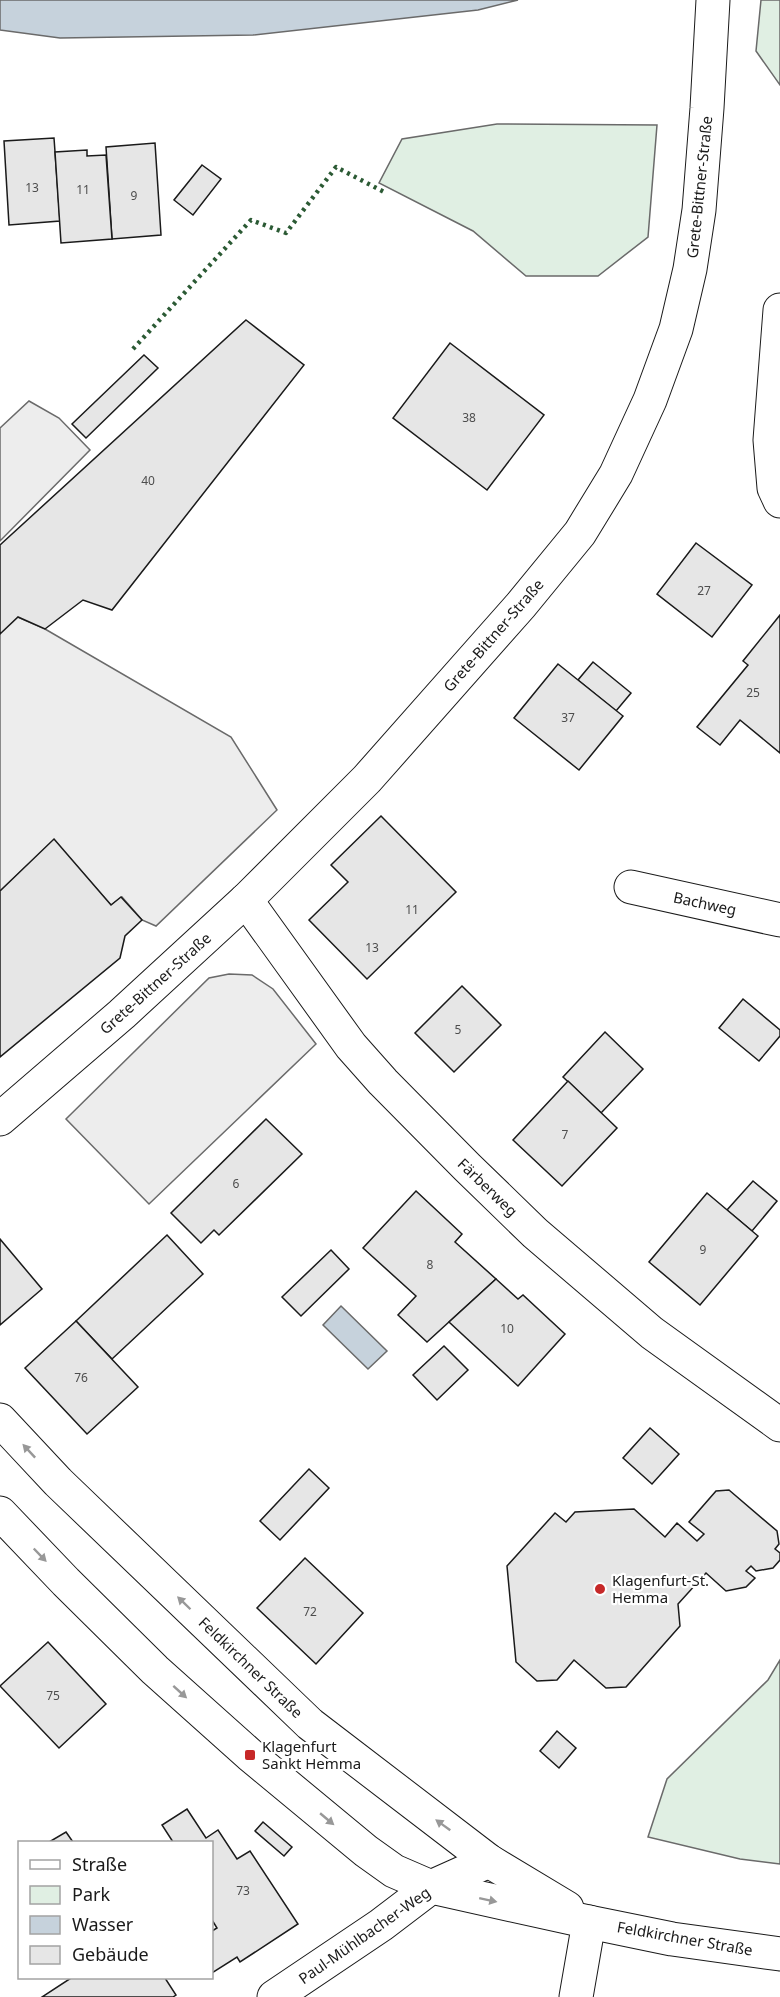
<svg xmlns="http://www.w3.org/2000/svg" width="780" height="1997" viewBox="0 0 780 1997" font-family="'Noto Sans',sans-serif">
<rect width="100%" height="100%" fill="#fff"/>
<g fill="#e0efe3" stroke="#6a6a6a" stroke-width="1.5">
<polygon points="761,0 780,0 780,85 756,51"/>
<polygon points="497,124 657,125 648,237 598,276 526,276 473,231 379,183 402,139"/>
<polygon points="780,1660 780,1864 740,1859 648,1837 667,1779 768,1680"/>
</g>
<g fill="#ededed" stroke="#6a6a6a" stroke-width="1.5">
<polygon points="29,401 59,418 90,450 0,541 0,428"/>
<polygon points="0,602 18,617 45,629 231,737 277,810 156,926 142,920 122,897 111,905 54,840 0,891"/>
<polygon points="229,974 252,975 273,989 316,1044 149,1204 66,1119 209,978"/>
</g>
<g fill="#c6d2dc" stroke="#6a6a6a" stroke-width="1.5">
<polygon points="0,0 518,0 478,10 253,35 60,38 0,30"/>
<polygon points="341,1306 387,1351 368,1369 323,1325"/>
</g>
<g fill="#e6e6e6" stroke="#1a1a1a" stroke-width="1.5">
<polygon points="54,138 60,221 9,225 4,141"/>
<polygon points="155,143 161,235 112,239 106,147"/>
<polygon points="87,150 87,156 106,155 112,239 61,243 55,152"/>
<polygon points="202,165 221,179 193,215 174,200"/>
<polygon points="246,320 304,365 112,610 83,600 45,629 18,617 0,634 0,545"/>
<polygon points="450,343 544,415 487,490 393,418"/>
<polygon points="144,355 158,368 86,438 72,424"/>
<polygon points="696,543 752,585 712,637 657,594"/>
<polygon points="780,615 780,753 740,720 720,745 697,727 748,665 743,661"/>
<polygon points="593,662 631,693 616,711 578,680"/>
<polygon points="558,664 623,716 579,770 514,718"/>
<polygon points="381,816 456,892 367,979 309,920 348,882 331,865"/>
<polygon points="54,839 111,905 121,897 142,920 125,936 120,958 0,1057 0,891"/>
<polygon points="462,986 501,1025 454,1072 415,1033"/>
<polygon points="743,999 780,1030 780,1036 759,1061 719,1028"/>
<polygon points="605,1032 643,1069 601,1113 563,1077"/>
<polygon points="568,1081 617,1128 562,1186 513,1140"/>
<polygon points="266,1119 302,1154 219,1235 214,1230 201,1243 171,1213"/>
<polygon points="753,1181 777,1201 752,1231 727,1210"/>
<polygon points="416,1191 462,1234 455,1242 496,1279 427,1342 398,1315 416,1296 363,1248"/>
<polygon points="707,1193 758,1236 700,1305 649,1262"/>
<polygon points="167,1235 203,1274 112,1359 76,1321"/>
<polygon points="0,1239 42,1289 0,1325"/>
<polygon points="331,1250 349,1269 301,1316 282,1297"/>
<polygon points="496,1279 518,1299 523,1295 565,1334 518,1386 449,1322"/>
<polygon points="76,1321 138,1387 87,1434 25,1368"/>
<polygon points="444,1346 468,1370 437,1400 413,1375"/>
<polygon points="650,1428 679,1454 652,1484 623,1458"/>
<polygon points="309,1469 329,1488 280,1540 260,1521"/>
<polygon points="729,1490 777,1531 779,1544 775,1549 780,1553 780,1560 773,1568 756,1571 751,1566 746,1571 755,1578 746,1587 726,1591 706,1573 678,1604 680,1626 626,1687 606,1688 574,1660 557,1680 537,1681 516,1662 507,1566 555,1513 566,1522 575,1512 634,1509 665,1537 677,1523 697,1541 704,1534 689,1522 716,1491"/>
<polygon points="305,1558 363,1613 316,1664 257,1608"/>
<polygon points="48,1642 106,1704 59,1748 0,1686"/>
<polygon points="557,1731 576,1748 559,1768 540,1751"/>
<polygon points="187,1809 206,1838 218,1830 237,1859 250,1851 298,1924 240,1962 237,1957 212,1973 212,1931 217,1928 212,1920 212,1842 173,1842 162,1825"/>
<polygon points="263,1822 292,1847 284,1856 255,1831"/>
<polygon points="66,1832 73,1842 49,1842"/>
<polygon points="71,1978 165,1978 176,1995 173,1997 42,1997"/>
</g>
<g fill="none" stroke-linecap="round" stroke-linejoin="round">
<defs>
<g id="street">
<polyline points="780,310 770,440 774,488 780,501"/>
<polyline points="631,887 780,920"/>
<polyline points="246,900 351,1046 383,1082 467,1167 535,1233 652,1333 780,1425"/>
<polyline points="0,1119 122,1014 246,900 367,779 521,605 580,533 616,474 650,400 676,329 690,269 699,210 707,108 713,0"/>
<polyline points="274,1997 381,1925 431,1887 489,1861"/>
<polyline points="576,1997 589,1922"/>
</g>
<g id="primary">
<polyline points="0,1420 58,1482 310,1724 489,1861 567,1908"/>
<polyline points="0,1513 66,1582 155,1670 250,1755 366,1851 394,1871 431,1887 589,1922 672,1939 780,1954"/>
</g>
</defs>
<use href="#street" stroke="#1a1a1a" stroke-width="35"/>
<use href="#primary" stroke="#1a1a1a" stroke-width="35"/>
<use href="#street" stroke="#fff" stroke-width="33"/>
<use href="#primary" stroke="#fff" stroke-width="33"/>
<polyline stroke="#2b5a34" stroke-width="4.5" stroke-dasharray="3 4.5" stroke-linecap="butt" points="133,349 251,220 286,233 336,167 386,193"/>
</g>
<defs><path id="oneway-solid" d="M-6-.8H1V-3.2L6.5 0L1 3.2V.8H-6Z" transform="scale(1.5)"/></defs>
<g fill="#989898">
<use href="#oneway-solid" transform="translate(29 1451) rotate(-133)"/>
<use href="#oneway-solid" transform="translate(40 1555) rotate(46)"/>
<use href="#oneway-solid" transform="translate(184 1603) rotate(-136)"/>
<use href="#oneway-solid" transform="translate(180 1692) rotate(42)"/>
<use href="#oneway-solid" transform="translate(327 1819) rotate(40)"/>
<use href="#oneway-solid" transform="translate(443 1825) rotate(-144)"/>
<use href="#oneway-solid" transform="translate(488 1900) rotate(12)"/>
</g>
<g fill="#c62828" stroke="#fff" stroke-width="2">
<circle cx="600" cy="1589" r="6"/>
<rect x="244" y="1749" width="12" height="12" rx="3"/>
</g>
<g text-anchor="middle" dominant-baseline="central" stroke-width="4.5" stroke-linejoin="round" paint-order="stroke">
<g font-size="12" fill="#4d4d4d">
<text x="32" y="187">13</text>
<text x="83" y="189">11</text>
<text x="134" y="195">9</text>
<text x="469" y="417">38</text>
<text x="148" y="480">40</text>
<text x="704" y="590">27</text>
<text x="753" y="692">25</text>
<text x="568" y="717">37</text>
<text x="412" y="909">11</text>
<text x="372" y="947">13</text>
<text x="458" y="1029">5</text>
<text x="565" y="1134">7</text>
<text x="236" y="1183">6</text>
<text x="703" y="1249">9</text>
<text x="430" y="1264">8</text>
<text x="507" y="1328">10</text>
<text x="81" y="1377">76</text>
<text x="310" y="1611">72</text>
<text x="53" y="1695">75</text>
<text x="243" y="1890">73</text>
</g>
<g font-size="15" fill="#1a1a1a" stroke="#fff">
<text transform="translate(699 187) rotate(-84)">Grete-Bittner-Straße</text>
<text transform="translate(493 635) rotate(-49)">Grete-Bittner-Straße</text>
<text transform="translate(705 903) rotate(12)">Bachweg</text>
<text transform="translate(155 983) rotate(-42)">Grete-Bittner-Straße</text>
<text transform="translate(488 1187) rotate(44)">Färberweg</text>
<text transform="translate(251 1667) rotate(44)">Feldkirchner Straße</text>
<text transform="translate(364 1935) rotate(-35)">Paul-Mühlbacher-Weg</text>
<text transform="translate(685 1938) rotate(10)">Feldkirchner Straße</text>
</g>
<g font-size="15" fill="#1a1a1a" stroke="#fff" text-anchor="start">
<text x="612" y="1580">Klagenfurt-St.<tspan x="612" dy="17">Hemma</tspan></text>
<text x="262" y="1746">Klagenfurt<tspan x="262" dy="17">Sankt Hemma</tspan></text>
</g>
</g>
<rect x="18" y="1841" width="195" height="138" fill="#ffffff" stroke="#a3a3a3" stroke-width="1.5"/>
<rect x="30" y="1860" width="30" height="9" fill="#ffffff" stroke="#a3a3a3" stroke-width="1.5"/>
<text x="72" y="1871" font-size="18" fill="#1a1a1a">Straße</text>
<rect x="30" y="1886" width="30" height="18" fill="#e0efe3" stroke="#a3a3a3" stroke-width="1.5"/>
<text x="72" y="1901" font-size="18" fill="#1a1a1a">Park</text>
<rect x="30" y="1916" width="30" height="18" fill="#c6d2dc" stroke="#a3a3a3" stroke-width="1.5"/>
<text x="72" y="1931" font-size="18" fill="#1a1a1a">Wasser</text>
<rect x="30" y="1946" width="30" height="18" fill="#e6e6e6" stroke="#a3a3a3" stroke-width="1.5"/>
<text x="72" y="1961" font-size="18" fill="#1a1a1a">Gebäude</text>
</svg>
